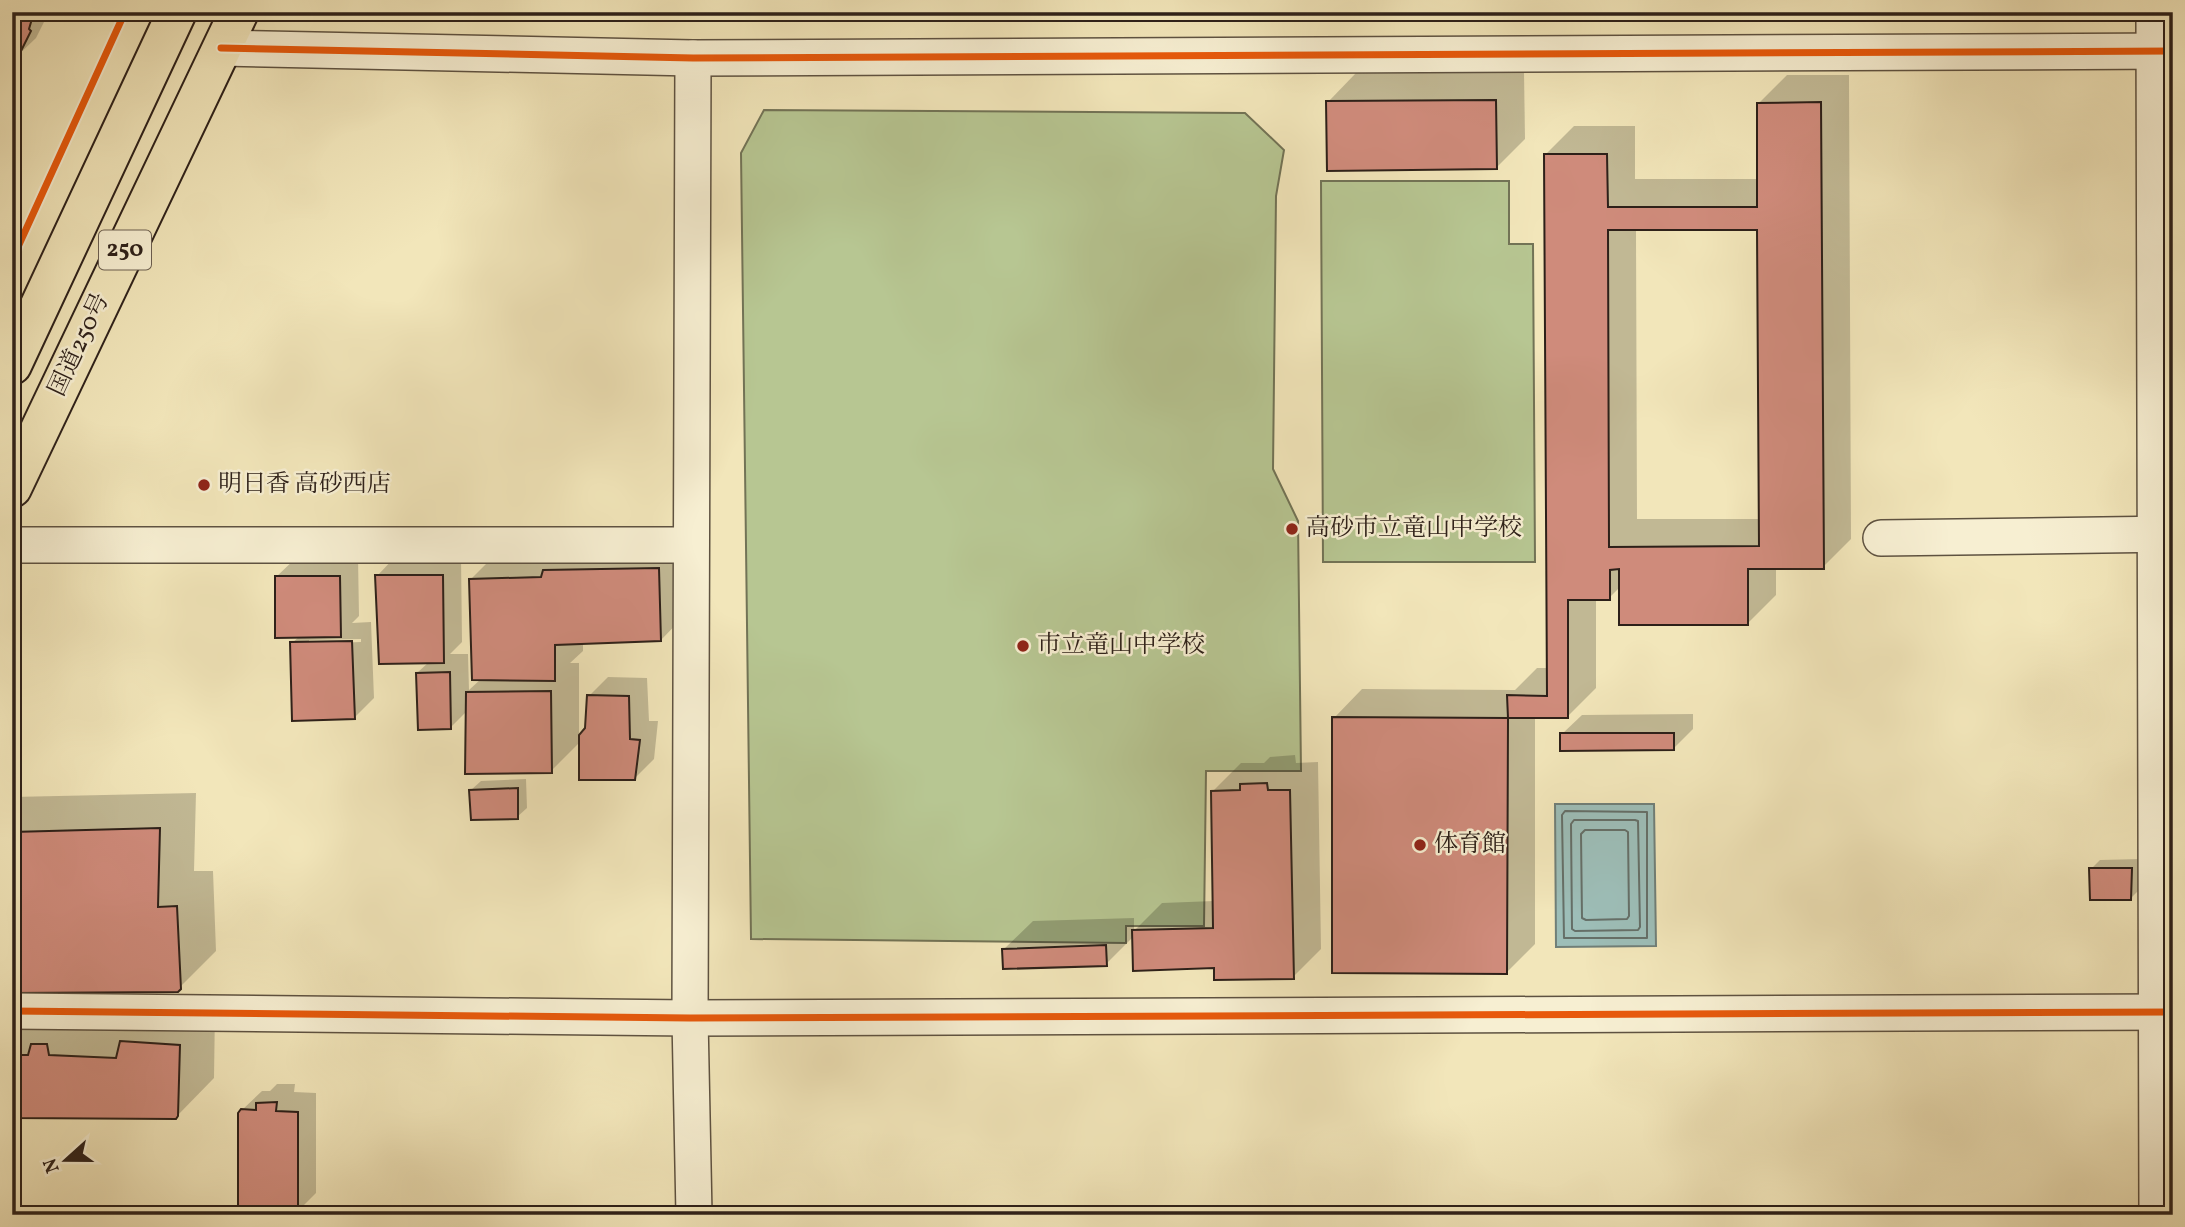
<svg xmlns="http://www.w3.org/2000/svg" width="2185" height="1227" viewBox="0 0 2185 1227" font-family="Vollkorn,'Noto Serif JP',serif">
<rect width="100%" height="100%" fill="#f2e6ba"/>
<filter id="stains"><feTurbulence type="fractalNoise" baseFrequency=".00286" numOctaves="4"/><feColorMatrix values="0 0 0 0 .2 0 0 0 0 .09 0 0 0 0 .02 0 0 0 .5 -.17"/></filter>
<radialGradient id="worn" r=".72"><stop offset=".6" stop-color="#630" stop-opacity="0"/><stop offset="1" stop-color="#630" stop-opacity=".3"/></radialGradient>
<g fill="#b7c692" stroke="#727356" stroke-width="2">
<polygon points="764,110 1245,113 1284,150 1276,196 1273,469 1298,521 1301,771 1206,771 1204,926 1126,926 1126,943 751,939 741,153"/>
<polygon points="1321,181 1509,181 1509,244 1533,244 1535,562 1323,562"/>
</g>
<polygon fill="#9dbeb8" stroke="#707f78" stroke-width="2" points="1555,804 1654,804 1656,946 1556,947"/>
<g fill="#0003" fill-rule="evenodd">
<polygon points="12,12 49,12 36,38 16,57"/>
<polygon points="1524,72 1525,139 1497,167 1328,102 1356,73"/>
<path d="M1787 75H1849L1851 539 1823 567H1776V595L1748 623 1621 586 1609 598H1596V688L1568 716H1535V944L1507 972 1334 718 1362 689 1515 690 1537 668H1548L1546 154 1574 126H1635V179H1759L1758 104ZM1636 229H1759L1761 519H1637Z"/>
<polygon points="687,541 689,611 661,640 583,642 583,651 570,663 579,663 579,738 587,728 589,696 608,677 647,678 649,721 658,721 654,759 635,778 581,741 551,771 467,711 450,728 417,673 429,662 377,576 396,556 461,556 462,642 450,654 468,654 469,690 481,679 470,580 499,551"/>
<path d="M358 557 359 616 352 623 371 622 374 698 354 718 292 643 300 636 276 577 296 558ZM361 639V642L309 644V640Z"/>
<polygon points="1693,714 1693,729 1674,748 1562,734 1582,715"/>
<polygon points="1295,755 1296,763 1318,762 1321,949 1293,977 1216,966 1134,936 1106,964 1004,949 1033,921 1134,918 1134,931 1162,903 1214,901 1212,792 1241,763 1264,763 1270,757"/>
<polygon points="526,779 527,808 517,817 471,790 481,781"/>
<polygon points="196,793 194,871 213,871 216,951 177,990 12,991 12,797"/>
<polygon points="2140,859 2140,889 2131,898 2091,869 2100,860"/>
<polygon points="12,1007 215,1009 214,1078 176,1117 12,1116"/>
<polygon points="277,1084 295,1084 294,1092 316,1093 316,1193 297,1212 242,1110 262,1091 270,1091"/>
</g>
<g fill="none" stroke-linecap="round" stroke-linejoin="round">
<g stroke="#656f68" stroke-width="2">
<polygon points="1565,811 1647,812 1647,938 1564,938 1562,815"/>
<polygon points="1574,820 1635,820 1638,821 1640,927 1638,930 1575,931 1572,929 1571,824"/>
<polygon points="1585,830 1625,830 1628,832 1629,916 1627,919 1586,920 1582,918 1581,834"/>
</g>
</g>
<g fill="#cf8b7b" stroke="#2d2019" stroke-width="2" fill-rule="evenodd">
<polygon points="12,12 34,12 29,29 31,31 17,59 12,57"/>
<polygon points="1496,100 1497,169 1327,171 1326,101"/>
<path d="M1821 102 1824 569H1748V625H1619V569L1610 570V600H1568V718H1508L1507 695 1547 696 1544 154H1607L1608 207H1757V103ZM1608 230H1757L1759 546 1609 547Z"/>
<polygon points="659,568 661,641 555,645 555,681 472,680 469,579 541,577 543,570"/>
<polygon points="375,575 443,575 444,663 379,664"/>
<polygon points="275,576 340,576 341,637 275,638"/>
<polygon points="352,641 355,719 292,721 290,642"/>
<polygon points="450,672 451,729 418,730 416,673"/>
<polygon points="551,691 552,773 465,774 466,692"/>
<polygon points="587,695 629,696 630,739 640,740 635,780 579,780 579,735 585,728"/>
<polygon points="1332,717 1508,718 1507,974 1332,973"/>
<polygon points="1560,733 1674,733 1674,750 1560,751"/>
<polygon points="1267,783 1268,790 1290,790 1294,979 1214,980 1214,968 1133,971 1132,930 1213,928 1211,791 1240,790 1240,784"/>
<polygon points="518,788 518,819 471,820 469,790"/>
<polygon points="160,828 158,907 177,906 181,989 178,992 12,993 12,832"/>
<polygon points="2089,868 2132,868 2131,900 2090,900"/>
<polygon points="1106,945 1107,966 1003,969 1002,949"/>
<polygon points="120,1041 180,1045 178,1116 176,1119 12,1118 12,1055 28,1055 31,1044 47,1044 49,1055 116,1058"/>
<polygon points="277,1102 276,1111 298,1112 298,1214 238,1213 238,1113 241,1109 256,1110 256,1103"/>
</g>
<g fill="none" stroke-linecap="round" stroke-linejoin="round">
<defs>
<g id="street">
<polyline points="2154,12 2157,1215"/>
<polyline points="221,48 693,58 2173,51"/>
<polyline points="693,58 690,1018 694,1215"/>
<polyline points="1881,538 2173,534"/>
<polyline points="12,545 691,545"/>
<polyline points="12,1011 690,1018 2173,1012"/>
</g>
<g id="highway">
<polyline points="12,365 177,12"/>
<polyline points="12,488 239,12"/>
</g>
</defs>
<use href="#street" stroke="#5e5241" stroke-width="38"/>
<use href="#highway" stroke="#2d2019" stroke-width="42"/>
<use href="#street" stroke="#f7efd2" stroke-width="35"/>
<use href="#highway" stroke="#f2e6ba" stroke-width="38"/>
<defs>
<g id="cycleway">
<polyline points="221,48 693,58 2173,51"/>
<polyline points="12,260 125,12"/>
<polyline points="12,1011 690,1018 2173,1012"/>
</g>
</defs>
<use href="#cycleway" stroke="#f7efd2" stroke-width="11"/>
<use href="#cycleway" stroke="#e8590c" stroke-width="7"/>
</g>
<g fill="#8f2418" stroke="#f7efd2" stroke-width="2.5">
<circle cx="204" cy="485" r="7"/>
<circle cx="1292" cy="529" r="7"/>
<circle cx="1023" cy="646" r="7"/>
<circle cx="1420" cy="845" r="7"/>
</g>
<g text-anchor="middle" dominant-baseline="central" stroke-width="5" stroke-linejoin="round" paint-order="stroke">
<rect fill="#f7efd2" stroke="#6a5e50" stroke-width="2" x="99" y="230.5" width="52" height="39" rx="5"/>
<g font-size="23" font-weight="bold" fill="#2d2019">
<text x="125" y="250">250</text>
</g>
<g font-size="24" fill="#2d2019" stroke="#f7efd2">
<text transform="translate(80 345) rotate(-65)">国道250号</text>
</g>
<g font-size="24" fill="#2d2019" stroke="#f7efd2" text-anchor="start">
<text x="218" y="485">明日香 高砂西店</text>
<text x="1306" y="529">高砂市立竜山中学校</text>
<text x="1037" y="646">市立竜山中学校</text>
<text x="1434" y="845">体育館</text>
</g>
</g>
<rect width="2185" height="1227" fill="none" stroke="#f2e6ba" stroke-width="42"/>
<rect x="14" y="14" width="2157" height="1199" fill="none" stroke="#2d2019" stroke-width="3.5"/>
<rect x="21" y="21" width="2143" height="1185" fill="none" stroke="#2d2019" stroke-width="2"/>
<g transform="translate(66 1160) rotate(249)" stroke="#f7efd2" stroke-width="5" paint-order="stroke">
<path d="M0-5L12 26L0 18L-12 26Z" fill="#2d2019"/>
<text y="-10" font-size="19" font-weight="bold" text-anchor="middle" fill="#2d2019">N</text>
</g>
<rect width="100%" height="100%" filter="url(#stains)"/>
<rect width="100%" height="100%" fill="url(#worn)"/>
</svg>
